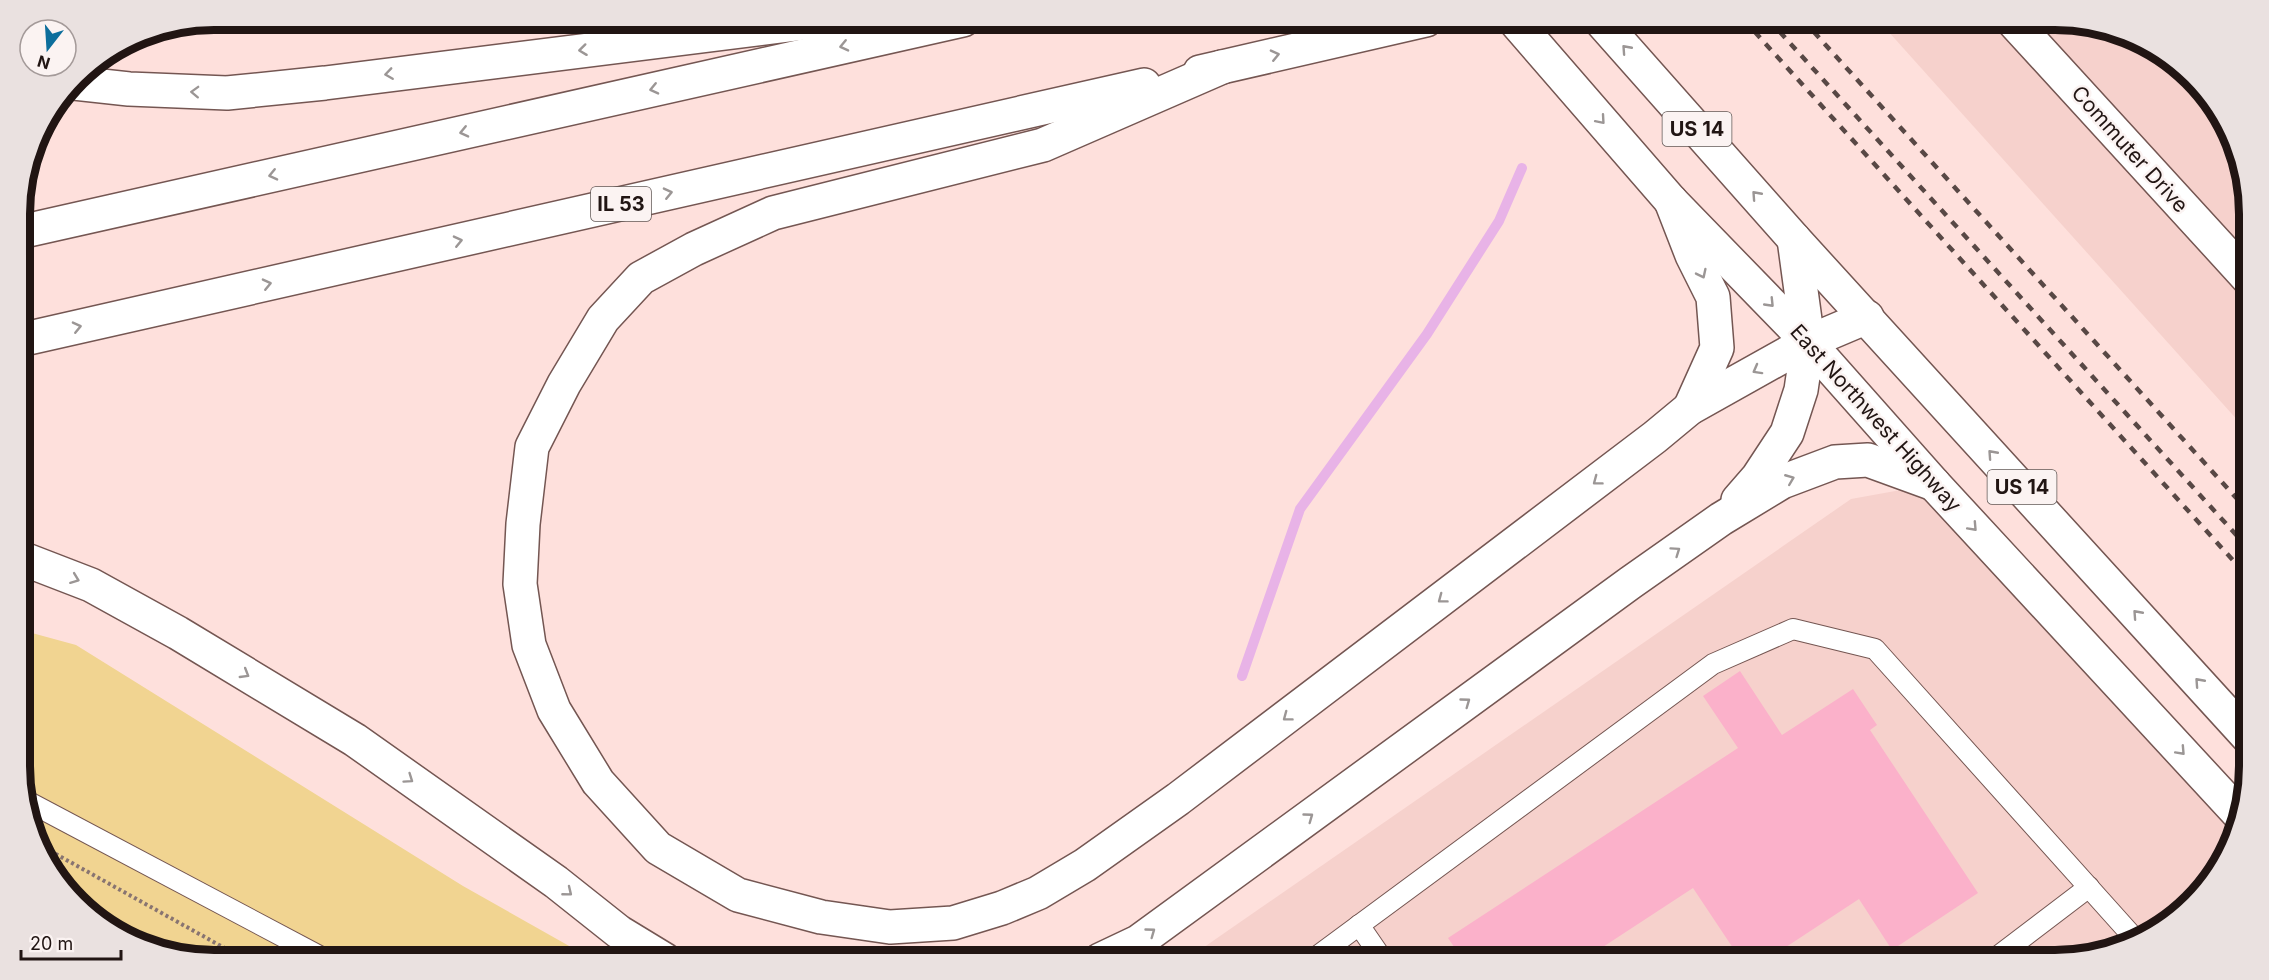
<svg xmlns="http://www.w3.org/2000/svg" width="2269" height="980" viewBox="0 0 2269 980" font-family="Inter,sans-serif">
<rect width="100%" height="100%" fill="#fee0dc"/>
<g fill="#f6d1cc">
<polygon points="1878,20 2055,20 2129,34 2209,95 2248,189 2249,433"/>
<polygon points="1934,484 2240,815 2235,840 2173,921 2118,950 2067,960 1204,960 1197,952 1851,499"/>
</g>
<polygon fill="#f1d491" points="21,630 76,645 463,886 594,960 214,960 140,946 60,885 21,792"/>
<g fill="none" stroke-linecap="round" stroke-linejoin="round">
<polyline stroke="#e8b3e7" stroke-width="10" points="1242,676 1300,509 1427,334 1499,221 1522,168"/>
</g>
<polygon fill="#fbb1ca" points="1740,671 1782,735 1853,689 1877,725 1870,730 1978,893 1892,950 1859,899 1766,960 1741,960 1693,888 1583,960 1463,960 1448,938 1738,748 1703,696"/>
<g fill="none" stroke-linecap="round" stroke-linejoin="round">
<defs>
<g id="lane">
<polyline points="25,800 327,960"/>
<polyline points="1359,925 1383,960"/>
<polyline points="1312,960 1713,664 1793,629 1875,649 2136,940"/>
<polyline points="1993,960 2089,887"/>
</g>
<polyline id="street" points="2012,20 2248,278"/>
<g id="primary">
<polyline points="1514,20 1671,201 1808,342 1934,484 2240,815"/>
<polyline points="1600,20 1794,239 2249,738"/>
</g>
<g id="highway">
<polyline points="1222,67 1043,145 773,213 694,249 641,278 603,319 564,384 532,447 523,524 520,584 529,645 554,710 598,782 658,848 738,895 821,917 890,927 953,923 1002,908 1038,893 1085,865 1178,799 1655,437 1690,408 1808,342 1867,317"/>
<polyline points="1200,72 1426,20"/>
<polyline points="74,83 129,89 227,93 325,83 828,20"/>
<polyline points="1671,201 1692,255 1713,297 1717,348 1690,408"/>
<polyline points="20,232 963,20"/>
<polyline points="20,340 1144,85"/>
<polyline points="1738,500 1758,477 1787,433 1801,390 1808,342 1794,239"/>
<polyline points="21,558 91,585 178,633 355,740 556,882 619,932 665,960"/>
<polyline points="1100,960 1138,942 1630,583 1721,519 1782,482 1835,462 1868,460 1934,484"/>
</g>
</defs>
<use href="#lane" stroke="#745652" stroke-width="22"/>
<use href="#street" stroke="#745652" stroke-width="36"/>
<use href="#primary" stroke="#745652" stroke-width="36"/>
<use href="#highway" stroke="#745652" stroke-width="36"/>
<polyline stroke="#887471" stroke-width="4" stroke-dasharray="3 3" stroke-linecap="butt" points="45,848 246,960"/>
<use href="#lane" stroke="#fff" stroke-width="20"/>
<use href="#street" stroke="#fff" stroke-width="33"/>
<use href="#primary" stroke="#fff" stroke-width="33"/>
<use href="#highway" stroke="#fff" stroke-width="33"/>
<g stroke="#584845" stroke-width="4.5" stroke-dasharray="8 8" stroke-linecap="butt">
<polyline points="1744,20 2249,578"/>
<polyline points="1769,20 2249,549"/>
<polyline points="1803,20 2249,512"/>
</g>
</g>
<defs><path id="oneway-chevron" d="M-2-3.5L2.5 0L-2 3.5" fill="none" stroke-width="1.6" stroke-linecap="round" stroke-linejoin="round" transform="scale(1.5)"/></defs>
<g stroke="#9b9695">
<use href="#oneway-chevron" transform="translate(844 46) rotate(167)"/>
<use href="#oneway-chevron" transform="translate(1626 49) rotate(-132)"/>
<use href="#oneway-chevron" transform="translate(583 50) rotate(173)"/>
<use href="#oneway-chevron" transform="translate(1275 55) rotate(-13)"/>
<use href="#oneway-chevron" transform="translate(389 74) rotate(172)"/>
<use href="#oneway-chevron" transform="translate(654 89) rotate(167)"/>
<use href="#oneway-chevron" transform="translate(195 92) rotate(-178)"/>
<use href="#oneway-chevron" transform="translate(1601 120) rotate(49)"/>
<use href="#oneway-chevron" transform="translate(464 132) rotate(167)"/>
<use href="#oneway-chevron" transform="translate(273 175) rotate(167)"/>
<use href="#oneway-chevron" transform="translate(668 193) rotate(-13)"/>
<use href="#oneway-chevron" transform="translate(1756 195) rotate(-132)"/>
<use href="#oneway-chevron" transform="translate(458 241) rotate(-13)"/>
<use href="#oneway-chevron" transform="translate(1702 274) rotate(64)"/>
<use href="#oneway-chevron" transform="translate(267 284) rotate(-13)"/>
<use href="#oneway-chevron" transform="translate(1770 303) rotate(46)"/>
<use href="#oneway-chevron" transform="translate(77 327) rotate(-13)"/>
<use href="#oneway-chevron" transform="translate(1757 370) rotate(151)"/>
<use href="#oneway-chevron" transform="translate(1992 454) rotate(-132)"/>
<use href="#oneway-chevron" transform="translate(1790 479) rotate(-22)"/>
<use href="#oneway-chevron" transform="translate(1597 481) rotate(143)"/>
<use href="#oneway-chevron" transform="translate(1973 527) rotate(47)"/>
<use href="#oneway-chevron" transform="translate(1676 551) rotate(-35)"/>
<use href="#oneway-chevron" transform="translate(75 579) rotate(21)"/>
<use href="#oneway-chevron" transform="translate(1442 599) rotate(143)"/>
<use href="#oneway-chevron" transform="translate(2137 614) rotate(-132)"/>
<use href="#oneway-chevron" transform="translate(245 674) rotate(31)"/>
<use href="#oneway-chevron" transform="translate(2199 682) rotate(-132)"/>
<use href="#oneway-chevron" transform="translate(1466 702) rotate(-36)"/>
<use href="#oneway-chevron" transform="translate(1287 717) rotate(143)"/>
<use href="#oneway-chevron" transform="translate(2181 751) rotate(47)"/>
<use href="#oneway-chevron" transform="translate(409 779) rotate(35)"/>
<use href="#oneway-chevron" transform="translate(1309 817) rotate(-36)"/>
<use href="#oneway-chevron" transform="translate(568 892) rotate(39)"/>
<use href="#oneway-chevron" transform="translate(1151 932) rotate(-36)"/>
</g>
<g text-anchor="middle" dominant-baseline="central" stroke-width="5" stroke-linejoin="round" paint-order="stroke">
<g fill="#fbf3f2" stroke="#625856" stroke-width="1.5">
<rect x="1662.5" y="112" width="69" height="34" rx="4.5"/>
<rect x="591" y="187" width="60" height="34" rx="4.5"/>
<rect x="1987.5" y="470" width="69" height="34" rx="4.5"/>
</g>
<g font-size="20" font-weight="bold" fill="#211513">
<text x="1697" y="129">US 14</text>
<text x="621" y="204">IL 53</text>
<text x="2022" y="487">US 14</text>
</g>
<g font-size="21" fill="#211513" stroke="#fbf3f2">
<text transform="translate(2130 149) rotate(48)">Commuter Drive</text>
<text transform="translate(1876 418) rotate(48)">East Northwest Highway</text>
</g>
</g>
<path d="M0 0H2269V980H0ZM214 30H2055A184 184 0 0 1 2239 214V766A184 184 0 0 1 2055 950H214A184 184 0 0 1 30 766V214A184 184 0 0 1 214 30Z" fill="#eae1e0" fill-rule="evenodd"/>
<path fill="none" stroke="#211513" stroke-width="8" d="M214 30H2055A184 184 0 0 1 2239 214V766A184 184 0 0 1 2055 950H214A184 184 0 0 1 30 766V214A184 184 0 0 1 214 30Z"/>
<g transform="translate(48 48) rotate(197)"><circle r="28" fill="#fbf3f2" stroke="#a49a99" stroke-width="1.5"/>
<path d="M0-4.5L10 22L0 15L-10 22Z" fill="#0d6e9c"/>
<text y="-9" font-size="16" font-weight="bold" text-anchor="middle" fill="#211513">N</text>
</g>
<path d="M21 950v9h100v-9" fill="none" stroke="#211513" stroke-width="3"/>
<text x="30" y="950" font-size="18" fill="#211513" stroke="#fbf3f2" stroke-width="4.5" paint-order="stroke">20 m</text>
</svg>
